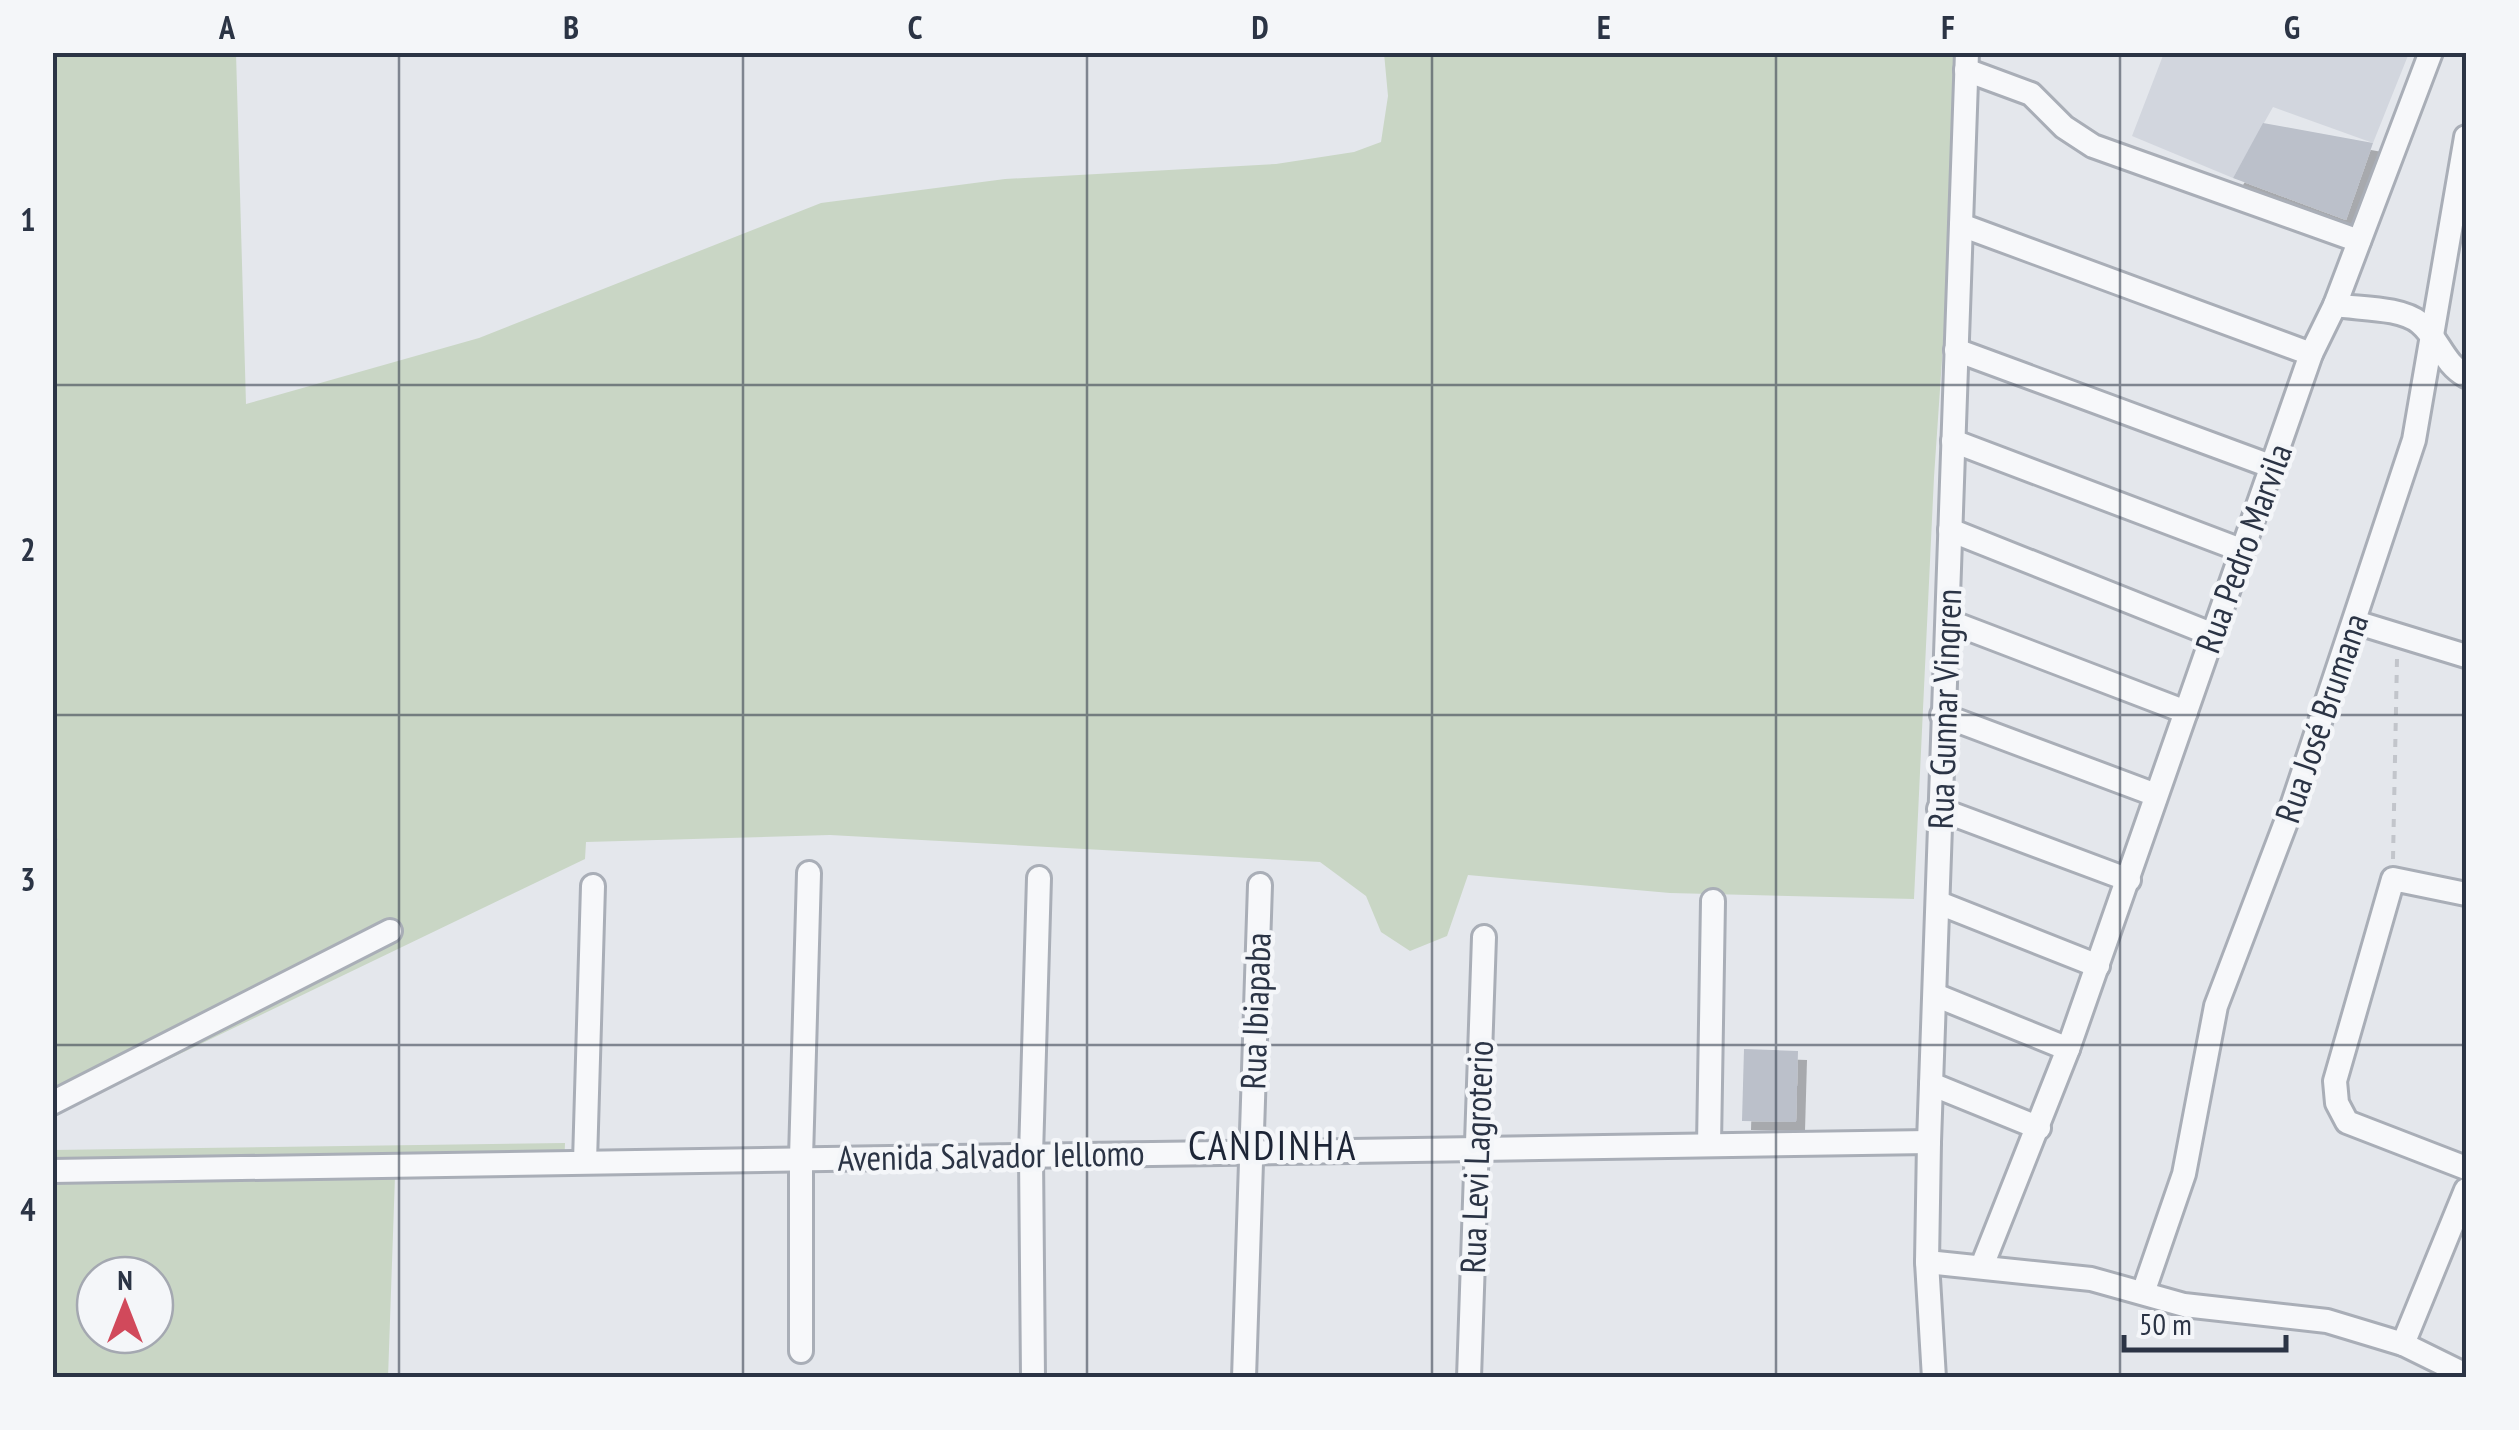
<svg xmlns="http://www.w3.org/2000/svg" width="2519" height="1430" viewBox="0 0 2519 1430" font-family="'PT Sans Narrow',sans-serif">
<defs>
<filter id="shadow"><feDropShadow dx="9" dy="9" stdDeviation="0" flood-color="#0004"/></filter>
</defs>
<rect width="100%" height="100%" fill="#e4e7ec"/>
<polygon fill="#d2d6de" points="2164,53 2409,53 2373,143 2273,107 2233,178 2132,136"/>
<g fill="#c9d6c5" fill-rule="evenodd">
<polygon points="53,53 236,53 246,404 479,338 821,203 1005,179 1276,164 1354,152 1381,142 1388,96 1384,53 1963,53 1934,477 1914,899 1670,893 1468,875 1447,936 1410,951 1381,932 1366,896 1320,862 830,835 586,842 585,859 53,1115"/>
<path d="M565 1143 564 1172 395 1176 388 1378 53 1377 52 1150ZM95 1275H155V1335H95Z"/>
</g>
<g fill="#bbc0ca" filter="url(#shadow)">
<polygon points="2263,123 2373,143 2346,220 2233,178"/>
<polygon points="1744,1049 1798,1051 1796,1122 1742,1121"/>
</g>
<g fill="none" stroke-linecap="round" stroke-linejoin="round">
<defs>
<g id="minor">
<polyline points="1966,70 2031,94 2064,127 2093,146 2359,241"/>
<polyline points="1961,225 2311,354"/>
<path d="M2335 305C2359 309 2401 307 2420 323 2439 339 2443 363 2466 376"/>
<polyline points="1956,350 2273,467"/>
<polyline points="1953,441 2241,550"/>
<polyline points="1950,530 2211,634"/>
<polyline points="1948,621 2186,712"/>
<polyline points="2355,622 2466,656"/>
<polyline points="1942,715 2156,795"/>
<polyline points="1939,809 2129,880"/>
<polyline points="2466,894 2393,879 2335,1081 2337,1103 2347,1122 2466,1168"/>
<polyline points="1939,903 2098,966"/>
<polyline points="1935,995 2068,1049"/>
<polyline points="1931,1084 2039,1128"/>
<polyline points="52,1103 390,931"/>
<polyline points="1709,1145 1713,901"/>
<polyline points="585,1162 593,886"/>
<polyline points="52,1171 1929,1142"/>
<polyline points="1927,1262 2091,1279 2184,1305 2327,1321 2403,1344 2466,1375"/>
<polyline points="1982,1266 2068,1049 2311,354 2335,305 2431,52"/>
<polyline points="2144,1290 2184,1174 2216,1006 2291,809 2414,440 2466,137"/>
<polyline points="2403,1344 2466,1190"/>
<polyline points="801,1351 801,1158 809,873"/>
<polyline points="1033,1378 1031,1155 1039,878"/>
<polyline points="1244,1378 1260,885"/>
<polyline points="1469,1378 1484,937"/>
<polyline points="1934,1378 1927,1262 1929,1142 1967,52"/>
</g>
</defs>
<use href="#minor" stroke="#a9aeb7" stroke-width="28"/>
<g stroke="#c2c5cb" stroke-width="4" stroke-dasharray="8 8" stroke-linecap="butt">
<polyline points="52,841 57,838"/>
<polyline points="2393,859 2397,659"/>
</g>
<use href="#minor" stroke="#f7f8fa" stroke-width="22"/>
</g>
<path fill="none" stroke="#2b3445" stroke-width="2.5" stroke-opacity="0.55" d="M399 52V1378M743 52V1378M1087 52V1378M1432 52V1378M1776 52V1378M2120 52V1378M52 385H2466M52 715H2466M52 1045H2466"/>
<g text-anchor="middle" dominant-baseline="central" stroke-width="9" stroke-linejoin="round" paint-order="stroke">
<g font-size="35" fill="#2b3445" stroke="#f4f6f9">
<text transform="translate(2243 548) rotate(-70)">Rua Pedro Marvila</text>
<text transform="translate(1944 709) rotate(-88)">Rua Gunnar Vingren</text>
<text transform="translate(2321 718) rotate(-71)">Rua José Brumana</text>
<text transform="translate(1255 1011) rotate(-88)">Rua Ibiapaba</text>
<text transform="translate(991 1155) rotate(-1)">Avenida Salvador Iellomo</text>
<text transform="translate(1476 1157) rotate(-88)">Rua Levi Lagroterio</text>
</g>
<g font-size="40" letter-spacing="2.5" fill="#1d2536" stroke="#f4f6f9">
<text x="1273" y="1145">CANDINHA</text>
</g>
</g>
<rect width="2519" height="1430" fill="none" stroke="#f4f6f9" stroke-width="110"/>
<g transform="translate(125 1305)"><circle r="48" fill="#f4f6f9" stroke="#a4a8b1" stroke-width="2.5"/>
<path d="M0-8L18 38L0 25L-18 38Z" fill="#d1495b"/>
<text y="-15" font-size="28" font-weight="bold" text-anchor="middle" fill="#2b3445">N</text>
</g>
<path d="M2124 1335v15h162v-15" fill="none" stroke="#2b3445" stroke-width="5"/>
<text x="2139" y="1335" font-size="30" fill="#2b3445" stroke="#f4f6f9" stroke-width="8" paint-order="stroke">50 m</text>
<rect x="55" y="55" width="2409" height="1320" fill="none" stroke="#2b3445" stroke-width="4"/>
<g font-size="32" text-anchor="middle" font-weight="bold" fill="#2b3445">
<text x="227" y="39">A</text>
<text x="571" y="39">B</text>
<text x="915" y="39">C</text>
<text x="1260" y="39">D</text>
<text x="1604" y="39">E</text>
<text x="1948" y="39">F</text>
<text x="2292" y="39">G</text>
<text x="28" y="231">1</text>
<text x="28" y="561">2</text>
<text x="28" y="891">3</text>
<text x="28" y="1221">4</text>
</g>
</svg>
